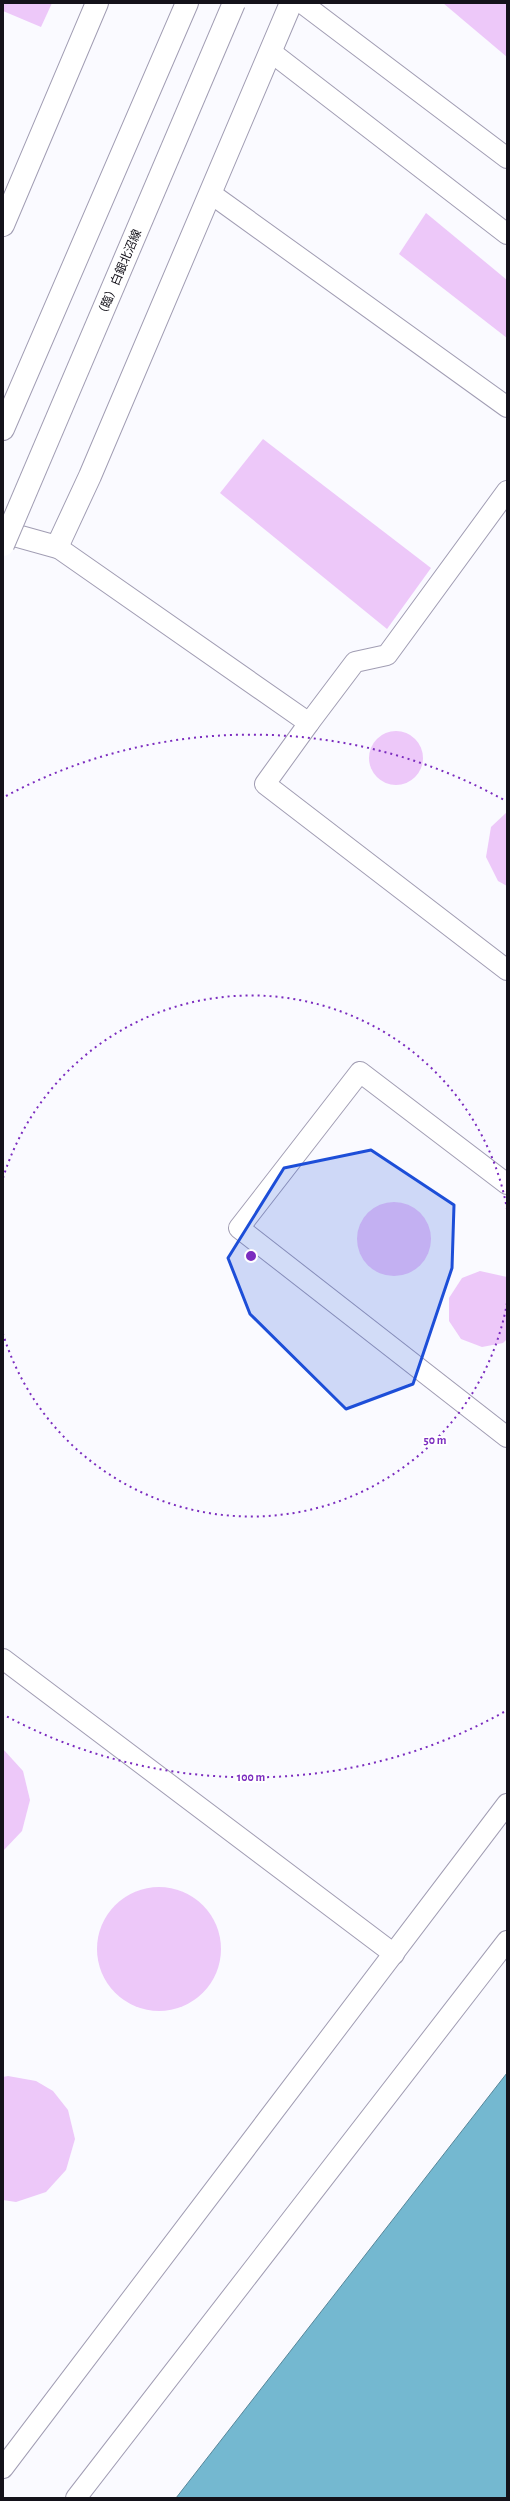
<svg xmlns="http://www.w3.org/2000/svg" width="510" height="2501" viewBox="0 0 510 2501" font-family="'Alegreya Sans','Noto Sans JP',sans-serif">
<rect width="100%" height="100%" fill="#fafaff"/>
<polygon fill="#74b8d0" stroke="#578699" points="507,2073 507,2498 176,2498"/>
<g fill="#edc8f9">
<polygon points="3,3 52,3 41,27 3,11"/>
<polygon points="443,3 507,3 507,57"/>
<polygon points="426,213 507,280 507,338 399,254"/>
<polygon points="263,439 431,568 387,629 220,493"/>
<circle cx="396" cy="758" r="27"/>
<polygon points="507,812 507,886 498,881 486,857 491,827"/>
<circle cx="394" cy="1239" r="37"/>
<polygon points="480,1271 507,1277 507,1339 503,1343 482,1347 461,1339 449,1321 449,1298 462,1278"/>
<polygon points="3,1749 23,1771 30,1800 22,1831 3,1851"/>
<circle cx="159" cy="1949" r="62"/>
<polygon points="8,2076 36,2081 53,2091 68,2110 75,2139 66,2170 46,2192 16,2202 3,2200 3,2077"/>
</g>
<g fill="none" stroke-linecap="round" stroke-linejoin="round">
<defs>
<g id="lane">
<polyline points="302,3 507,158"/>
<polyline points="271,52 507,234"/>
<polyline points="210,193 507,407"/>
<polyline points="57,547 309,723 265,784 507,970"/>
<polyline points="309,723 355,662 387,655 507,491"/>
<polyline points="507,1184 360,1072 239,1228 507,1437"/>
<polyline points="3,1659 394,1954"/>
<polyline points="3,2468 507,1804"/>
<polyline points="76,2498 507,1941"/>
</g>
<g id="secondary">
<polyline points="3,225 97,3"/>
<polyline points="3,429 187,3"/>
<polyline points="3,532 57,547 90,476 291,3"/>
</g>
</defs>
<use href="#lane" stroke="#a19db3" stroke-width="22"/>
<use href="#secondary" stroke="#a19db3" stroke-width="24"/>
<use href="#lane" stroke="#fff" stroke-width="20"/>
<use href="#secondary" stroke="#fff" stroke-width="22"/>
<defs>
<polyline id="secondary-bridge" points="3,545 234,3"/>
</defs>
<use href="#secondary-bridge" stroke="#a19db3" stroke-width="24" stroke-linecap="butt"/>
<use href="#secondary-bridge" stroke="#fff" stroke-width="22"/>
</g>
<path fill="#1d4ed8" fill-opacity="0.2" stroke="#1d4ed8" stroke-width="3" stroke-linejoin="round" d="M371 1150 454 1205 452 1268 413 1384 346 1409 250 1314 228 1258 284 1168Z"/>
<g fill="none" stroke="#7b2cbf" stroke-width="2" stroke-dasharray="2 4">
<path d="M507 1303A260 260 0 0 1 3 1334M3 1178A260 260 0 0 1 507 1209"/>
<path d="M504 1712A521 521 0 0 1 6 1716M6 796A521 521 0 0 1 504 800"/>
</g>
<g text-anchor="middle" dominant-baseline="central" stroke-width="4" stroke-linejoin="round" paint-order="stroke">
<g font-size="12" fill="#14121a" stroke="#fff">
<text transform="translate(119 274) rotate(-67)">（臨）白銀北沼線</text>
</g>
</g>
<circle cx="251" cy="1256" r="6" fill="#7b2cbf" stroke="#fff" stroke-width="2"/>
<g font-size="12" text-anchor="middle" font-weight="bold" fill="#7b2cbf" stroke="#fff" stroke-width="4" stroke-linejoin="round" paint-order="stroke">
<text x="435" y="1444">50 m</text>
<text x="251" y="1781">100 m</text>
</g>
<rect width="510" height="2501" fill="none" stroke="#14121a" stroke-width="8"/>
</svg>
